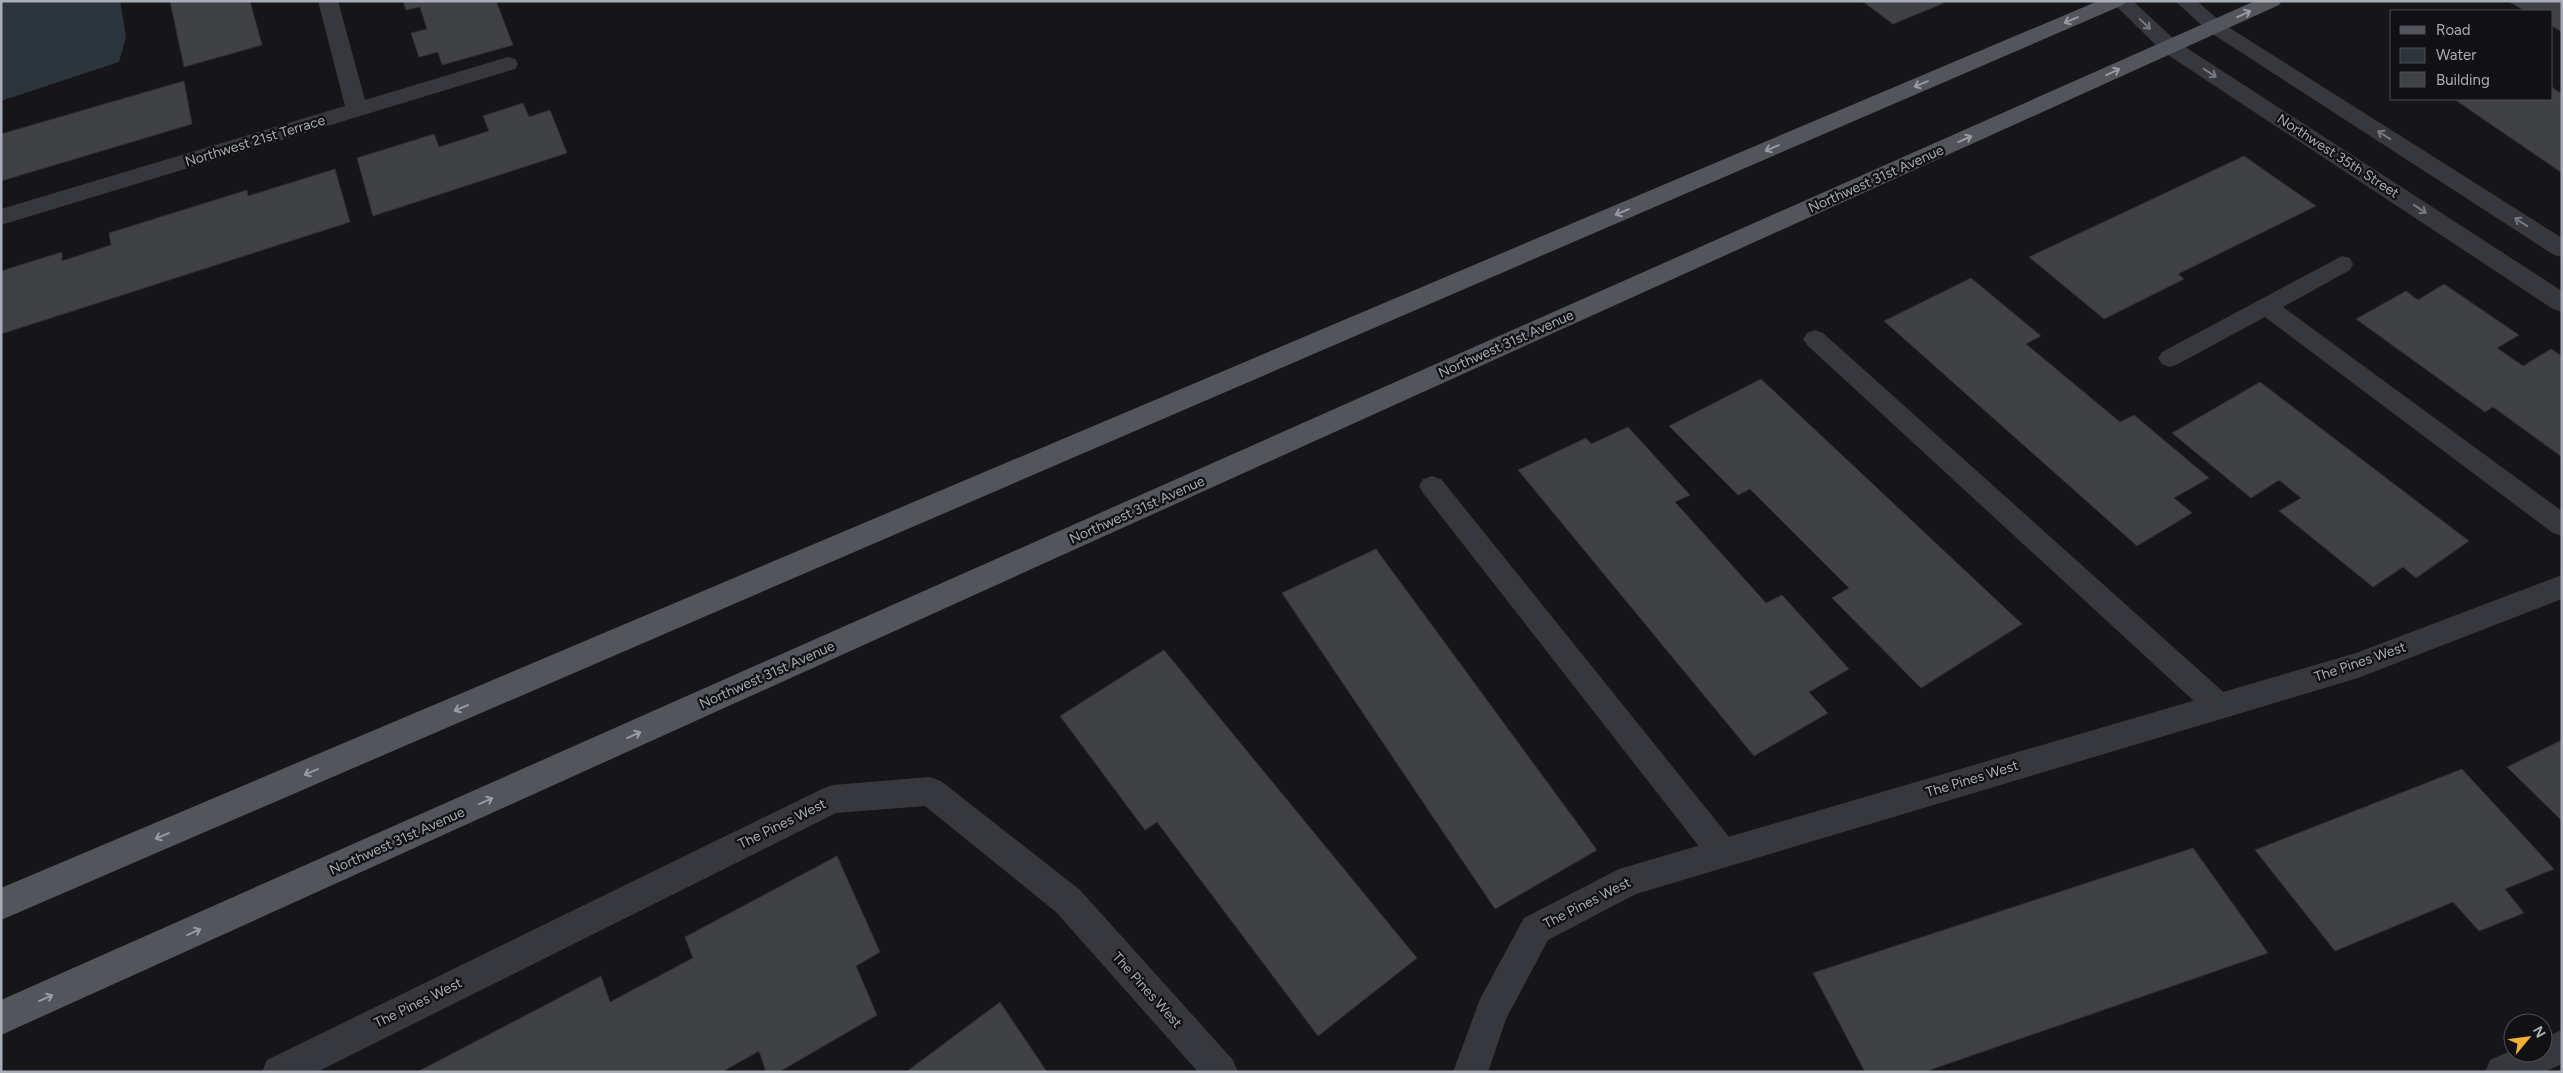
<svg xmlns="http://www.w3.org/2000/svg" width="2563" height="1073" viewBox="0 0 2563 1073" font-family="Figtree,sans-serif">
<rect width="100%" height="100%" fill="#161618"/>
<polygon fill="#2c353c" points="1,1 120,1 126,37 119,62 1,101"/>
<g fill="#404145" stroke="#303034">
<polygon points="170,1 250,1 262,45 184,67"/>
<polygon points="403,1 496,1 513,45 442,65 438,52 419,57 411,33 427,29 420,7 406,10"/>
<polygon points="1862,1 1941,1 1944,3 1893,24"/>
<polygon points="2508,1 2562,1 2562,32 2552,26 2552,11 2525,11"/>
<polygon points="184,81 192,124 1,181 1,134"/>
<polygon points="2552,87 2562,94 2562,173 2454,99 2552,99"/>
<polygon points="523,103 529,117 550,110 567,153 373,216 357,158 434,134 439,147 489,131 483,116"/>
<polygon points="2244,156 2316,206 2178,274 2184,279 2104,319 2029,257"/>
<polygon points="335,169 350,222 1,334 1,271 62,252 62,261 111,245 109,233 247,190 248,196"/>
<polygon points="1971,278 2041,336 2026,344 2120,422 2134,415 2209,478 2174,498 2192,513 2137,546 1884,321"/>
<polygon points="2444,284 2519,335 2497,348 2523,366 2551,349 2562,356 2562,457 2493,407 2485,412 2356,319 2406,291 2418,300"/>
<polygon points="1761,379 2022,624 1921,688 1832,598 1849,588 1750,489 1738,495 1669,426"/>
<polygon points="2260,382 2469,541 2416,578 2403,567 2373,587 2279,511 2301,498 2279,480 2251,498 2172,433"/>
<polygon points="1628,427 1690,495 1675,502 1766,603 1782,595 1849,669 1809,692 1828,713 1754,756 1518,470 1586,438 1591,444"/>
<polygon points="1376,549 1597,850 1495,909 1282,593"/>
<polygon points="1164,650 1417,958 1318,1036 1157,822 1145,830 1060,716"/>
<polygon points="2562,740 2562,821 2507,767"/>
<polygon points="2462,769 2554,869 2505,889 2524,913 2479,931 2453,902 2335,951 2255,850"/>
<polygon points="2193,848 2268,953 1924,1072 1865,1072 1813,973"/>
<polygon points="837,856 880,952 856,966 877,1015 779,1072 766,1072 759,1051 722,1072 417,1072 601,976 610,1002 693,958 685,937"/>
<polygon points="1000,1002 1047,1072 906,1072"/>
</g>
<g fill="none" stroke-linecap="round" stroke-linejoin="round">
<g fill="#37383d" fill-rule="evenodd">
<polygon points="2342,256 2350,258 2353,264 2350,270 2283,307 2562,511 2562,536 2553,533 2265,317 2178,364 2170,367 2162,364 2158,358 2162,352"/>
<polygon points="1815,330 1823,333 2229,697 2233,706 2229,715 2219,719 2209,715 1807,345 1803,339 1807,333"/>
<polygon points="1432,476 1441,479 1734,843 1738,853 1734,863 1723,867 1712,863 1423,493 1419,486 1423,479"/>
</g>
<g fill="#37383d" fill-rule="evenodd">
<polygon points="318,1 338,1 365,100 508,57 515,59 518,64 515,69 1,225 1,209 345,106"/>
<polygon points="2111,1 2133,1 2176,41 2562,291 2562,312 2553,309 2162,51"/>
<polygon points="2175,1 2197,1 2222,23 2562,238 2562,257 2554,255 2208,31"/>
<polygon points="2562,575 2562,599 2358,678 1636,894 1548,940 1506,1019 1488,1072 1453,1072 1480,999 1524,918 1619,869 2356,653"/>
<polygon points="930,777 941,781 1080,890 1233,1060 1238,1072 1198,1072 1056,912 925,806 836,813 317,1072 262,1072 267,1060 822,789 833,785"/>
<polygon points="2562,1030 2562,1064 2544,1072 2485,1072 2490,1060 2513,1050 2513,1053 2543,1053 2543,1038"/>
</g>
<g fill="#53555c" fill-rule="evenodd">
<polygon points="2098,1 2126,1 2123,5 1,920 1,888"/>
<polygon points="2255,1 2282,1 2279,5 1,1035 1,1000"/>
</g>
</g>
<defs><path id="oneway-shaft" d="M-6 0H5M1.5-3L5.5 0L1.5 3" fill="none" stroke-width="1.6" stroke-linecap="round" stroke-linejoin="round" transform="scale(1.25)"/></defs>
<g stroke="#979ba6">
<use href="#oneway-shaft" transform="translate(2244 14) rotate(-25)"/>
<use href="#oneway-shaft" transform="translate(2071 20) rotate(157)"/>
<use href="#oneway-shaft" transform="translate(2113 72) rotate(-25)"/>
<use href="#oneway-shaft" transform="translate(1921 84) rotate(157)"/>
<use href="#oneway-shaft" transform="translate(1965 139) rotate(-24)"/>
<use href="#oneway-shaft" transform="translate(1772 148) rotate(157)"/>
<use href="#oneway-shaft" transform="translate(1622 212) rotate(157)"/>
<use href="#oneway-shaft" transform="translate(461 708) rotate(157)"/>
<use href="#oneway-shaft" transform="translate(634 735) rotate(-24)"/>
<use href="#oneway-shaft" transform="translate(311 772) rotate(157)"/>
<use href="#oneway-shaft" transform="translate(486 801) rotate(-24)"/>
<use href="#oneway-shaft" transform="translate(162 836) rotate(157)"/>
<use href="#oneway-shaft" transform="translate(194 932) rotate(-24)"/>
<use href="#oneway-shaft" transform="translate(46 998) rotate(-24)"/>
</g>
<g stroke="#757881">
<use href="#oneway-shaft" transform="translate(2145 24) rotate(43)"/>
<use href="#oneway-shaft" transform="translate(2210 73) rotate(33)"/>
<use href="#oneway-shaft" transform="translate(2384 135) rotate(-147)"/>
<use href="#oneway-shaft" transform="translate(2420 209) rotate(33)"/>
<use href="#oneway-shaft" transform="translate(2521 222) rotate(-147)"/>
</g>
<g text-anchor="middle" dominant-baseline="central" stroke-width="4.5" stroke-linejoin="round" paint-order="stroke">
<g font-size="14" fill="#a8adb8" stroke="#111113">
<text transform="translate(255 141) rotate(-17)">Northwest 21st Terrace</text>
<text transform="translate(2338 156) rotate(33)">Northwest 35th Street</text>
<text transform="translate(1876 179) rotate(-24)">Northwest 31st Avenue</text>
<text transform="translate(1506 344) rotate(-24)">Northwest 31st Avenue</text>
<text transform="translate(1137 510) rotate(-24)">Northwest 31st Avenue</text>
<text transform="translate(2360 662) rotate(-19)">The Pines West</text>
<text transform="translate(767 675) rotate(-24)">Northwest 31st Avenue</text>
<text transform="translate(1972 779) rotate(-17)">The Pines West</text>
<text transform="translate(782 824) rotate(-26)">The Pines West</text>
<text transform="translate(397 841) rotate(-24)">Northwest 31st Avenue</text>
<text transform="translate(1587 903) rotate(-27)">The Pines West</text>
<text transform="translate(1147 990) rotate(48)">The Pines West</text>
<text transform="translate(418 1003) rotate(-26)">The Pines West</text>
</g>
</g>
<rect width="2563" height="1073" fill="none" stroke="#a8adb8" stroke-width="5"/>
<rect x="2390" y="10" width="162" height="90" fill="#111113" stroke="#4d4f55"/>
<rect x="2400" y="26" width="25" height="8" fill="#53555c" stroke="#4d4f55"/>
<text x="2436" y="35" font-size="15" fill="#a8adb8">Road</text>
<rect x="2400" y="48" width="25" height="15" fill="#2c353c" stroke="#4d4f55"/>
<text x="2436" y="60" font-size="15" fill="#a8adb8">Water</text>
<rect x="2400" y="72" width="25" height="15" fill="#404145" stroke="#4d4f55"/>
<text x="2436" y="85" font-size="15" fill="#a8adb8">Building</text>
<g transform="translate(2528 1038) rotate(61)"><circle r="24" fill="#111113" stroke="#4d4f55"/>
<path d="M0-4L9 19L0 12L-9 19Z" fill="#f2b134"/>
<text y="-8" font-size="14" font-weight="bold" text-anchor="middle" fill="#a8adb8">N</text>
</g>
</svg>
